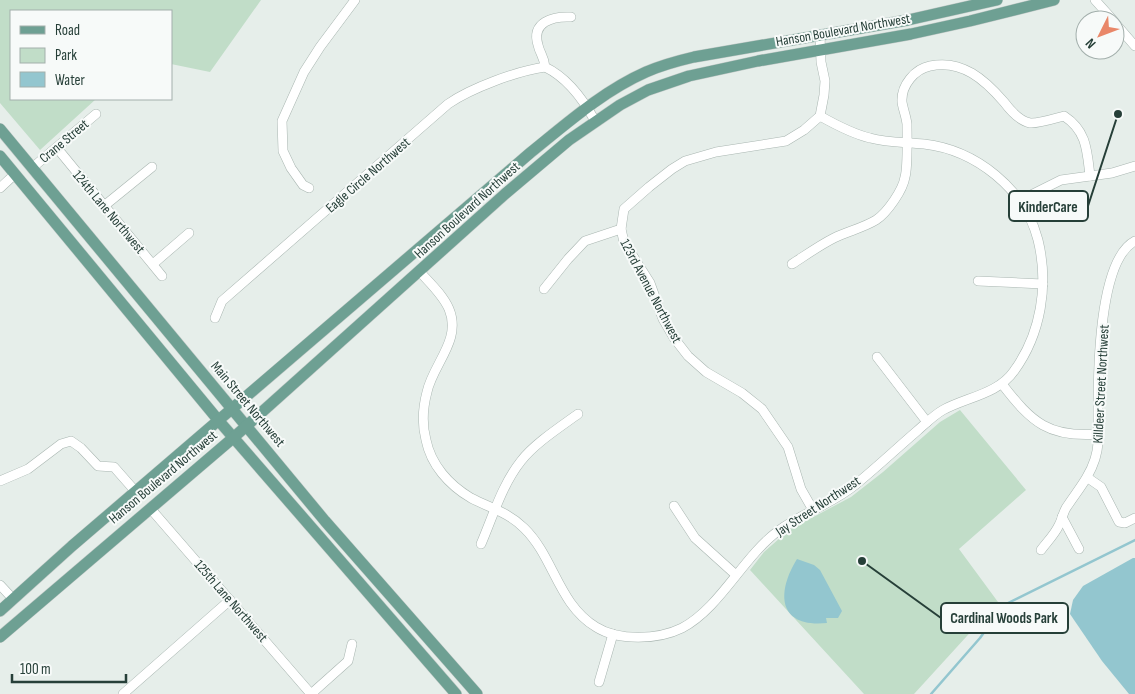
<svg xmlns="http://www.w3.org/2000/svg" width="1135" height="694" viewBox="0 0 1135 694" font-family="'Sofia Sans Condensed',sans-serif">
<rect width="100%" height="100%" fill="#e6eeea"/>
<g fill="#c1ddc8">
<polygon points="0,0 261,0 210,72 171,64 171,11 11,11 11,99 96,99 40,150 0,103"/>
<polygon points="960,410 1026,490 959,549 998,602 914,694 864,694 750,570 764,552 789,530 851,497 883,472 940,422"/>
</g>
<g fill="#93c6cf">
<polygon points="1133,558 1135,558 1135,694 1129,694 1102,661 1070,614 1073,600 1083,586"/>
<path d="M797 559 814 565 820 570 842 611 838 618H826L827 623C778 628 776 593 797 559Z"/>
</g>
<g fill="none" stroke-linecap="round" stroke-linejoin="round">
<polyline stroke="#93c6cf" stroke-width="2.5" points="931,694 980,638 1004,605 1135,540"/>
<defs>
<g id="minor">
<polyline points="1095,0 1113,20"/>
<path d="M571 17C553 16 531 22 538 45 540 54 544 56 545 67 568 78 583 99 595 121"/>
<polyline points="1115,23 1135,46"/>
<polyline points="57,148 162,276"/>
<polyline points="32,168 96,114"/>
<polyline points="0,188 15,174"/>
<polyline points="309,188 303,185 291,168 283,151 282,121 304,72 320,47 355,0"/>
<polyline points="1019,201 1061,180 1112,173 1135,166"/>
<polyline points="104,206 152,167"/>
<polyline points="153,264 189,233"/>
<path d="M792 264C806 255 820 245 834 238 848 231 863 228 876 220 887 213 903 190 905 177 908 167 907 135 907 124 906 116 903 109 902 102 901 85 915 69 930 66 962 59 985 80 1004 102 1010 110 1020 121 1030 123 1038 124 1056 118 1064 116 1087 131 1087 151 1090 176"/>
<path d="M420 272C430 283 443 295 449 309 462 340 433 364 427 392 423 407 422 425 426 440 431 465 449 485 471 498 490 508 508 512 524 528 554 557 558 604 596 627 618 641 658 640 682 628 720 608 743 557 778 531 802 513 832 504 855 485 876 468 896 449 917 431 925 424 934 415 943 410 967 397 998 394 1014 371 1041 334 1049 285 1038 240 1025 189 976 150 924 144 906 142 888 143 870 138 853 134 836 125 820 116"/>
<polyline points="978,281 1043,284"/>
<polyline points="544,289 568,259 585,241 621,229"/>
<path d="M215 318 222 301 448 104C471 88 517 71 545 67"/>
<polyline points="877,357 927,422"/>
<path d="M1002 384C1032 423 1049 438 1099 434"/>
<polyline points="1088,478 1101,487 1119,522 1125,523 1135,518"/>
<polyline points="0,481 28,469 61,444 71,441 81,448 98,466 114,467 136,492"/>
<polyline points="674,506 695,538 736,575"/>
<polyline points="150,508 311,694"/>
<polyline points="813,510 801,489 788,447 762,409 742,393 706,372 688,356 674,338 663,319 650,283 624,242 621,229 624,209 649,187 672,169 685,161 716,152 786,141 804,130 820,116 824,95 825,81 821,62 820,35"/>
<polyline points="1062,517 1079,549"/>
<path d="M481 544C493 516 502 485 521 461 534 444 560 427 578 414"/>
<path d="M1041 550C1047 542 1055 534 1059 525 1062 520 1063 513 1066 508 1077 491 1089 478 1095 459 1100 443 1098 430 1098 414 1098 375 1098 260 1135 241"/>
<polyline points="0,585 13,599"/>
<polyline points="599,682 613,634"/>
<polyline points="123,694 230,600"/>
<polyline points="311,694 348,661 352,644"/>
</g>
<g id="major">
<polyline points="0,129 325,521 477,694"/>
<polyline points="0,156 219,421 456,694"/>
<path d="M0 611 72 546 530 153C566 124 603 91 646 72 662 65 677 61 694 57L908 20 997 0"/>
<polyline points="0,637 233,438 505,194 569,140 620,105 648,90 689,76 758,61 911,34 970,21 1054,0"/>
</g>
</defs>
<use href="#minor" stroke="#a9b6b1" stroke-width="10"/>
<use href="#major" stroke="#c2c9c7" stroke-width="12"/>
<use href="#minor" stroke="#fff" stroke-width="9"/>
<use href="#major" stroke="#6ea093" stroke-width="11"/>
</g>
<g text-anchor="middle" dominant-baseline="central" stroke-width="4" stroke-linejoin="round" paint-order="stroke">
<g font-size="14" fill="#263f38" stroke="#f7faf9">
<text transform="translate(843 30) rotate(-10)">Hanson Boulevard Northwest</text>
<text transform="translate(64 141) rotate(-40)">Crane Street</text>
<text transform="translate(368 175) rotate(-41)">Eagle Circle Northwest</text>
<text transform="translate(467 210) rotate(-42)">Hanson Boulevard Northwest</text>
<text transform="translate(109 212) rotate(50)">124th Lane Northwest</text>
<text transform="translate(651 291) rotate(62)">123rd Avenue Northwest</text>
<text transform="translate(1101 384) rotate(-87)">Killdeer Street Northwest</text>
<text transform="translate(248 404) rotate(50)">Main Street Northwest</text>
<text transform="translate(163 477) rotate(-40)">Hanson Boulevard Northwest</text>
<text transform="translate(818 506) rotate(-33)">Jay Street Northwest</text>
<text transform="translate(231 601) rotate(49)">125th Lane Northwest</text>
</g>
</g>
<path fill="none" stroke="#263f38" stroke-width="2" d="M1118 114L1088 206M862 561L941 618"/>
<g fill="#263f38" stroke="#f7faf9" stroke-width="2">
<circle cx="1118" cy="114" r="5"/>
<circle cx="862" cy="561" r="5"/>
</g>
<g fill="#f7faf9" stroke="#263f38" stroke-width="2">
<rect x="1009" y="191" width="79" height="30" rx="5"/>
<rect x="941" y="603" width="127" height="30" rx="5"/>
</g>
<g font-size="15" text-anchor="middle" font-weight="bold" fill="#263f38">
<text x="1048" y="212">KinderCare</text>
<text x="1004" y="623">Cardinal Woods Park</text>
</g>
<rect x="10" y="10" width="162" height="90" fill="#f7faf9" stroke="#a3afac"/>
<rect x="20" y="26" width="25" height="8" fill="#6ea093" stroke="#a3afac"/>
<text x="55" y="35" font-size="15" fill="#263f38">Road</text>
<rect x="20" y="48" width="25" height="15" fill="#c1ddc8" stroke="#a3afac"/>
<text x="55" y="60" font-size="15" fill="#263f38">Park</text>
<rect x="20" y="72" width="25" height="15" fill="#93c6cf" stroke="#a3afac"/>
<text x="55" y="85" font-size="15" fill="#263f38">Water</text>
<g transform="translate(1100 35) rotate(228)"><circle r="24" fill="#f7faf9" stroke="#a3afac"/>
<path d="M0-4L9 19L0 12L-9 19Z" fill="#e98769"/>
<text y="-8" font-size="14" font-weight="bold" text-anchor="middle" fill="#263f38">N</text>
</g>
<path d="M12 674v8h114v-8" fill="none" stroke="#263f38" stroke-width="2.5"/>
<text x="20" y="674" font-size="15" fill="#263f38" stroke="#f7faf9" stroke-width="4" paint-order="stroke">100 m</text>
</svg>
